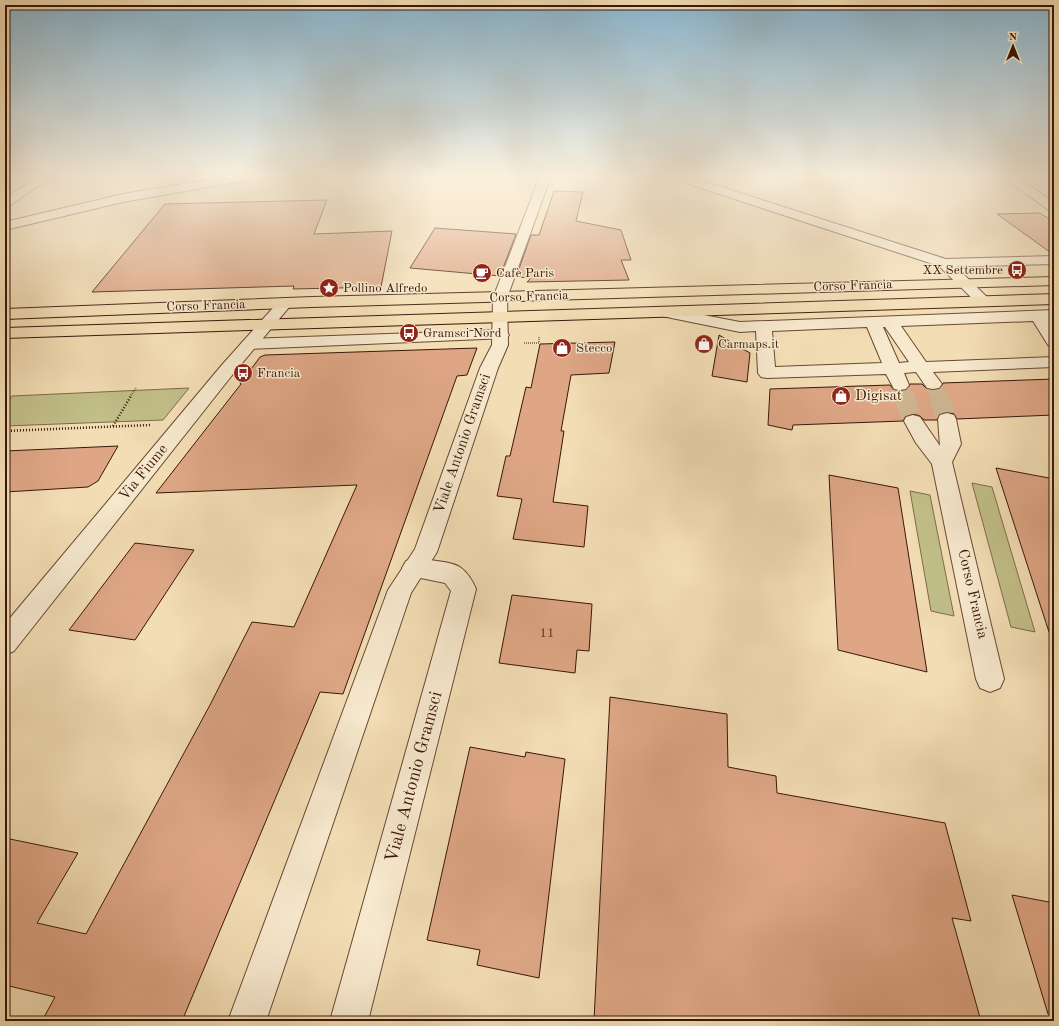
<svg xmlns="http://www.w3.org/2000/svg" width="1059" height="1026" viewBox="0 0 1059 1026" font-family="'Old Standard TT',serif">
<rect width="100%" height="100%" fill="#f3ddb4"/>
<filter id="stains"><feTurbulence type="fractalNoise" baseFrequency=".005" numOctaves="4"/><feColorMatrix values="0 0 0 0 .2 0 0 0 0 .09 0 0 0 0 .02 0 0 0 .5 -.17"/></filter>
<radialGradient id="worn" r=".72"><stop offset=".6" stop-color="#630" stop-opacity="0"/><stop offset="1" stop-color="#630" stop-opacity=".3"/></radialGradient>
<g fill="#c2bf89" stroke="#7e6b48">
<polygon points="189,388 163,420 5,426 5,404 12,396"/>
<polygon points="972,483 992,487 1035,632 1011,627"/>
<polygon points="910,491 930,495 954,616 931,611"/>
</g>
<g fill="#dea685" stroke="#391708">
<polygon points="554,191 583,192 576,221 621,230 631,260 621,260 629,280 527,282 531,278 516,277 531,235 539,235"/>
<polygon points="327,200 314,234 392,231 381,287 293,289 294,286 92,292 165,204"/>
<polygon points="1040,213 1054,222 1054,255 997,214"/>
<polygon points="435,228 516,234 500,276 410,268"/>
<polygon points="719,335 750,353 747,382 712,376"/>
<polygon points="615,342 609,373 571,375 561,431 564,431 553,502 588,506 584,547 513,539 522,499 497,496 506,456 510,456 526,387 531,388 540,344"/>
<polygon points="477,348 467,375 457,376 343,694 320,692 182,1021 42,1021 55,997 5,985 5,838 78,853 37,923 86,934 210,705 252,622 294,627 357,485 156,493 241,384 240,384 260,357 265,355"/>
<polygon points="1054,379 1054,415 957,419 954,414 947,412 940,414 937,420 924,420 920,416 913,414 906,416 903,421 793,425 792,430 768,425 770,389 890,385 894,390 900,391 907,390 910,384 922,384 927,389 933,390 940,389 943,383"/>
<polygon points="118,446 98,481 88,487 5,492 5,451"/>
<polygon points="996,468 1054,479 1054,631 1049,632"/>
<polygon points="829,475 898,488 927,672 838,650"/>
<polygon points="135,543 194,550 135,640 69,630"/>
<polygon points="512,595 592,604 589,651 577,650 575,673 499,663"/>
<polygon points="610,697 727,714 728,767 776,776 777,793 945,823 971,921 952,918 981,1021 594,1021"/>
<polygon points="470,747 525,757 526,752 565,759 539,978 477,965 480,950 427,940"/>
<polygon points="1012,895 1054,903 1054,1013 1048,1014"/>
</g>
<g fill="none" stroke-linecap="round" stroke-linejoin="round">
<g stroke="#ceb592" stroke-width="16" stroke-dasharray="16 8" stroke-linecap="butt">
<polyline points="933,384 938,397"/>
<polyline points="900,385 904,397"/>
</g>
<g stroke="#ceb592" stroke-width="20" stroke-dasharray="20 10" stroke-linecap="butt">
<polyline points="904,396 913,421"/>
<polyline points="938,396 947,419"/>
</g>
<defs>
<g id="minor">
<polygon points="40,176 53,176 9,206 5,207 5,198"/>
<polygon points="231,176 259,176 254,179 123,202 5,230 5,222 123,194"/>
<polygon points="1006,176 1017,176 1054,203 1054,212 1050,211 1011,183"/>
<polygon points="1054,256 1054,264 944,267 939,266 937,263 939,260 944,259"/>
<path d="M662 307 740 322 1054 310V321H1049L1054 329V347L1048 345 1033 321 901 326 926 362 1054 357V367L933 372 942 384 939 388 933 389 927 388 916 372 904 373 909 385 906 389 900 390 894 389 886 374 767 378 761 377 758 373 756 331 740 332 657 315 654 312 657 309ZM867 327 882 363 775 367 772 331ZM883 327H885L909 362 899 363Z"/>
<polygon points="501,330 507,332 509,335 507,338 249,349 243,347 241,344 243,341 249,339"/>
<polygon points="947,413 954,415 956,419 961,444 952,462 1004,679 1000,688 990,692 980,688 976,679 932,464 916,443 904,421 906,417 913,415 920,417 940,446 938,419 940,415"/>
<path d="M414 558C425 560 453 561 461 568 468 573 473 582 476 589L368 1021H330L451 591 445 583 406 575 402 568 406 561Z"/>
</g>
<g id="tertiary">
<polygon points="540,176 551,176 507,298 508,345 498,368 437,552 411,593 266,1021 228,1021 388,590 415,549 480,368 492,345 493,298"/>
<polygon points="669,176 687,176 949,260 991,301 988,304 983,306 978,304 939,266 670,178"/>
<polygon points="285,298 290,300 293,303 290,306 233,374 14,651 5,655 5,624 221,366 280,300"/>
</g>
<g id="primary">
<polygon points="1054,277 1054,285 312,307 5,319 5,309 312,297"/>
<polygon points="1054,294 1054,304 5,338 5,328"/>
</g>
</defs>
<use href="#minor" stroke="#684833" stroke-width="2"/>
<use href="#tertiary" stroke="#684833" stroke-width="2"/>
<use href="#primary" stroke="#391708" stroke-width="2"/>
<g stroke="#391708" stroke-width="2" stroke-dasharray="0.5 1.5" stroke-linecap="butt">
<polyline points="524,343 539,343 539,337"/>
<polyline points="130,397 136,388"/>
</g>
<g stroke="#391708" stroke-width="2.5" stroke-dasharray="1 2" stroke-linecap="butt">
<polyline points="113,426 131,396"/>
<polyline points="5,431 150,425"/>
</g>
<use href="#minor" fill="#f7e9ce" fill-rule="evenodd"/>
<use href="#tertiary" fill="#f7e9ce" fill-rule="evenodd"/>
<use href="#primary" fill="#f3ddb4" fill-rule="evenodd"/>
</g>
<linearGradient id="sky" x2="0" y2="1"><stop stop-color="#89b7d2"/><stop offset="0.55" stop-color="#faf0dd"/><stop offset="1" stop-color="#faf0dd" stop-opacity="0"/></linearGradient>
<rect width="1059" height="320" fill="url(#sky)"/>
<defs>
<symbol id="bus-disc" viewBox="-11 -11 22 22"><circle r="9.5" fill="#8f2418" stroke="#f7e9ce"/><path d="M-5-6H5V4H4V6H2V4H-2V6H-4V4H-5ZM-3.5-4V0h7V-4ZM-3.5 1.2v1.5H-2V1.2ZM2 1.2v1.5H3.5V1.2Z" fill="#fff"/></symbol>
<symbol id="cafe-disc" viewBox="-11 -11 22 22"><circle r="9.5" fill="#8f2418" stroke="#f7e9ce"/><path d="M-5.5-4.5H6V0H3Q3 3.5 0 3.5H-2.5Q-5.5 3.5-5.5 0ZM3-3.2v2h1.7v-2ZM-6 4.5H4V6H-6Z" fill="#fff"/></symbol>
<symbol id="sight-disc" viewBox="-11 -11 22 22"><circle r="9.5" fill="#8f2418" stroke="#f7e9ce"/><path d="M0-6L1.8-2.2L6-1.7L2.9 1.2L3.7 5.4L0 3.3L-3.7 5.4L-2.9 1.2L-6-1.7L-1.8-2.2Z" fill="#fff"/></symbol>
<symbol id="shop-disc" viewBox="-11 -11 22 22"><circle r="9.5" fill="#8f2418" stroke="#f7e9ce"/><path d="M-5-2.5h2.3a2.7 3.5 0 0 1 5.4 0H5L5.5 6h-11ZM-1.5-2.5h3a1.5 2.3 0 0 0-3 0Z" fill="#fff"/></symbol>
</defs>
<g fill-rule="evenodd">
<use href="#bus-disc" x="1006" y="259" width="22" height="22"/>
<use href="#cafe-disc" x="471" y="262" width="22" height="22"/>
<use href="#sight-disc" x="318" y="277" width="22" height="22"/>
<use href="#bus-disc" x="398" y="322" width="22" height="22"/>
<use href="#shop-disc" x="693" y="333" width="22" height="22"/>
<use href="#shop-disc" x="551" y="337" width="22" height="22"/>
<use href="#bus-disc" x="232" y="362" width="22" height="22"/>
<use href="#shop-disc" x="830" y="385" width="22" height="22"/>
</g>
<g text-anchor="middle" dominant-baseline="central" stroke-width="3" stroke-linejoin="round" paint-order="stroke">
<g font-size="13" fill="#391708" stroke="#f7e9ce" text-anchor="start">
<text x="1003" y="270" text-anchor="end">XX Settembre</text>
<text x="496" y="273">Cafè Paris</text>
<text x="343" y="288">Pollino Alfredo</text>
<text x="423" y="333">Gramsci Nord</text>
<text x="718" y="344">Carmaps.it</text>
<text x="576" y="348">Stecco</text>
<text x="257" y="373">Francia</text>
</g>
<g font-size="13" fill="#391708" stroke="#f7e9ce">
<text transform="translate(853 286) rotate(-2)">Corso Francia</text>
<text transform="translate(529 297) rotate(-2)">Corso Francia</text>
<text transform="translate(206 306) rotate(-2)">Corso Francia</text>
</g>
<g font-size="13" fill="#623b27">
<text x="547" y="633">11</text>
</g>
<g font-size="15" fill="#391708" stroke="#f7e9ce" text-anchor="start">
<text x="855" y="396">Digisat</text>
</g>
<g font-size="15" fill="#391708" stroke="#f7e9ce">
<text transform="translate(463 444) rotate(-71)">Viale Antonio Gramsci</text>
<text transform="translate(144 473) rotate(-51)">Via Fiume</text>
<text transform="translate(972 594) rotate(77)">Corso Francia</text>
</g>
<g font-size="18" fill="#391708" stroke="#f7e9ce">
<text transform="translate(414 777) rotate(-75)">Viale Antonio Gramsci</text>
</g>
</g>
<rect width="1059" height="1026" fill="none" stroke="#f3ddb4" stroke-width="20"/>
<rect x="6" y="6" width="1047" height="1014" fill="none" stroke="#391708" stroke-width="2"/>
<rect x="10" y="10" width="1039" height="1006" fill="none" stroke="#391708"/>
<g transform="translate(1013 46)" stroke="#f7e9ce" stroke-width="3" paint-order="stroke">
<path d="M0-3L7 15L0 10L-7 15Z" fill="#391708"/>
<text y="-6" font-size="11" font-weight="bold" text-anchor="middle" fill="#391708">N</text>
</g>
<rect width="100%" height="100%" filter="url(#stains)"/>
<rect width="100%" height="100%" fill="url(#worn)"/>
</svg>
